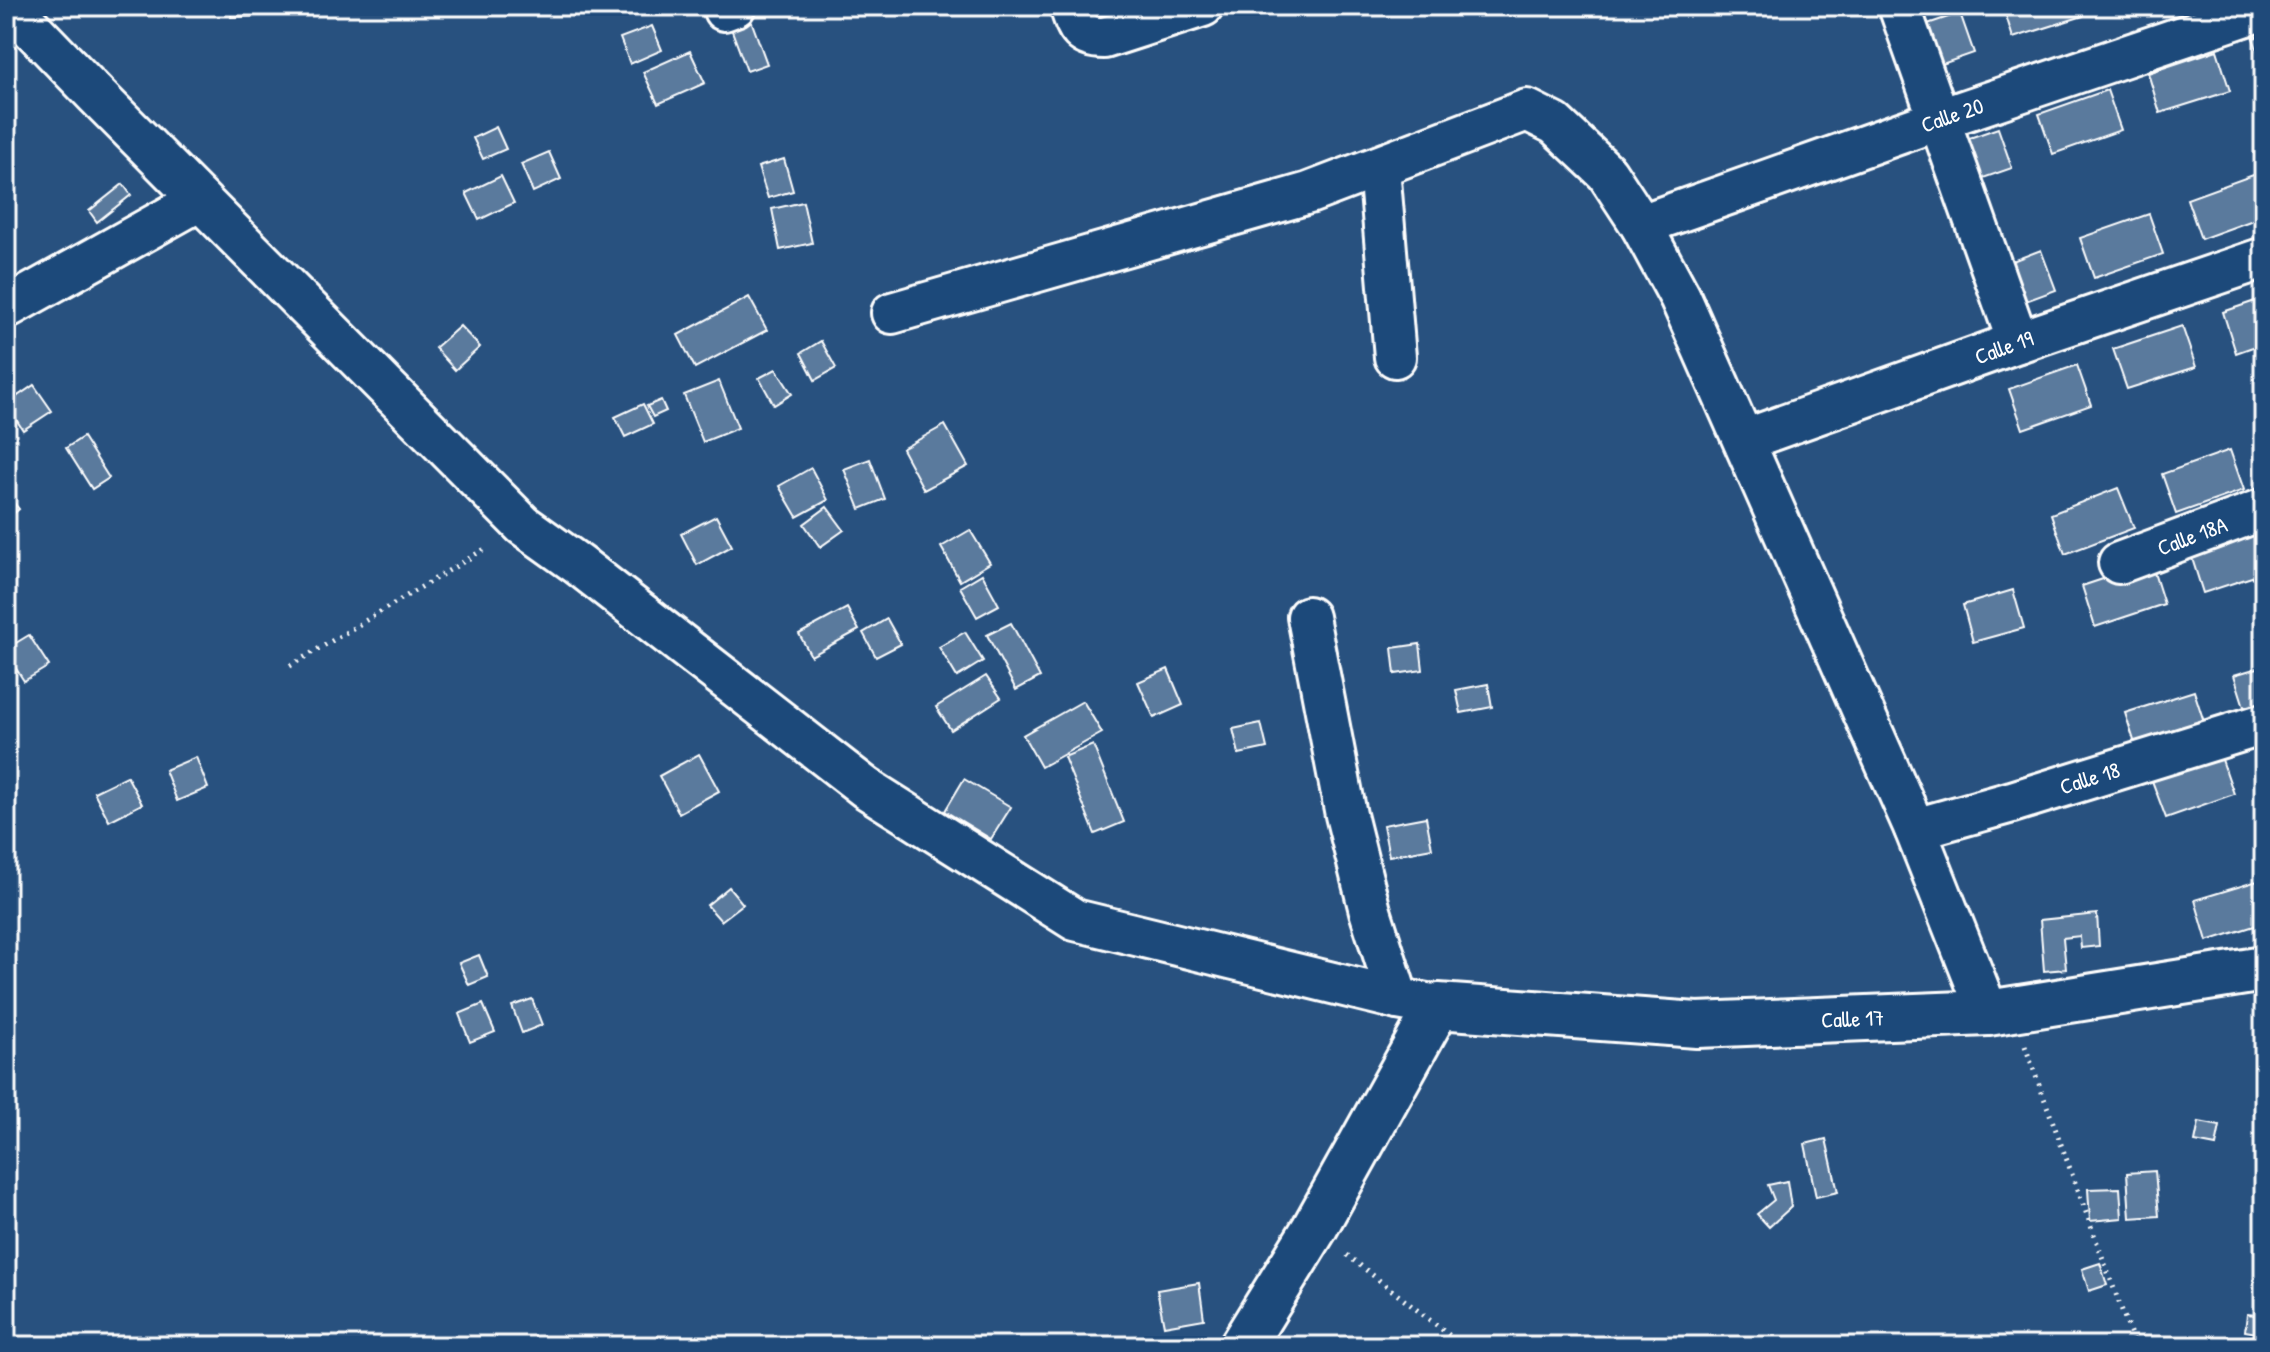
<svg xmlns="http://www.w3.org/2000/svg" width="2270" height="1352" viewBox="0 0 2270 1352" font-family="'Patrick Hand',sans-serif">
<rect width="100%" height="100%" fill="#28517f"/>
<filter id="ink" filterUnits="userSpaceOnUse"><feTurbulence type="fractalNoise" baseFrequency=".0125" numOctaves="2"/><feDisplacementMap in="SourceGraphic" scale="16" xChannelSelector="R" yChannelSelector="G"/><feConvolveMatrix kernelMatrix="1 2 1 2 8 2 1 2 1" color-interpolation-filters="sRGB"/></filter>
<g filter="url(#ink)">
<g fill="#5a7a9d" stroke="#fff" stroke-width="2">
<polygon points="231,6 258,6 258,16 231,17"/>
<polygon points="2003,6 2080,6 2083,16 2013,38"/>
<polygon points="748,12 767,64 747,71 728,20"/>
<polygon points="1960,13 1974,53 1905,77 1892,36"/>
<polygon points="652,26 662,50 630,64 620,38"/>
<polygon points="2264,35 2264,69 2253,38"/>
<polygon points="2217,50 2230,91 2160,113 2148,73"/>
<polygon points="690,51 705,83 658,104 643,72"/>
<polygon points="2107,90 2121,130 2053,154 2039,114"/>
<polygon points="496,127 506,149 483,159 473,138"/>
<polygon points="1998,128 2012,168 1943,192 1929,152"/>
<polygon points="549,152 561,179 533,192 521,164"/>
<polygon points="784,159 793,191 768,198 758,167"/>
<polygon points="2256,174 2264,198 2264,216 2201,239 2187,199"/>
<polygon points="501,176 514,203 479,220 466,193"/>
<polygon points="123,184 131,195 97,222 89,211"/>
<polygon points="803,202 812,243 780,250 772,209"/>
<polygon points="2149,214 2163,254 2094,278 2080,238"/>
<polygon points="2041,250 2056,290 1987,315 1973,276"/>
<polygon points="749,297 767,330 695,368 678,335"/>
<polygon points="2264,298 2264,343 2236,353 2223,312"/>
<polygon points="460,326 480,347 455,370 435,348"/>
<polygon points="2182,326 2196,367 2127,389 2113,349"/>
<polygon points="821,341 836,368 815,380 801,353"/>
<polygon points="2077,365 2091,405 2023,429 2009,389"/>
<polygon points="776,369 792,394 774,405 759,378"/>
<polygon points="719,381 738,428 703,442 684,395"/>
<polygon points="34,385 52,411 23,430 6,404"/>
<polygon points="661,400 666,411 653,417 647,406"/>
<polygon points="643,404 653,424 625,437 615,417"/>
<polygon points="945,425 968,466 924,490 902,449"/>
<polygon points="83,437 109,478 92,489 66,448"/>
<polygon points="2230,450 2244,490 2176,514 2162,474"/>
<polygon points="870,459 885,499 860,509 844,469"/>
<polygon points="811,468 828,500 797,517 779,486"/>
<polygon points="2118,488 2134,528 2065,554 2051,514"/>
<polygon points="6,493 19,509 6,520"/>
<polygon points="827,507 844,530 820,547 804,524"/>
<polygon points="716,516 732,546 697,565 681,534"/>
<polygon points="970,530 990,563 960,581 941,547"/>
<polygon points="2260,530 2264,544 2264,573 2203,593 2190,552"/>
<polygon points="2151,563 2164,604 2095,627 2082,586"/>
<polygon points="982,574 999,605 977,617 960,587"/>
<polygon points="2013,590 2024,628 1973,642 1963,605"/>
<polygon points="847,608 859,630 811,656 799,634"/>
<polygon points="887,619 901,644 876,657 863,633"/>
<polygon points="1011,623 1040,677 1016,690 987,635"/>
<polygon points="965,632 983,661 957,677 939,647"/>
<polygon points="29,635 49,666 24,681 6,653 6,649"/>
<polygon points="1420,644 1423,670 1395,674 1392,648"/>
<polygon points="2264,666 2264,710 2247,716 2234,675"/>
<polygon points="1168,669 1183,705 1154,718 1138,682"/>
<polygon points="986,676 1001,698 951,730 936,707"/>
<polygon points="1488,684 1492,707 1461,713 1456,690"/>
<polygon points="2194,691 2207,731 2138,753 2125,713"/>
<polygon points="1083,701 1102,733 1041,767 1023,735"/>
<polygon points="1261,723 1267,748 1239,754 1233,729"/>
<polygon points="1093,745 1124,822 1095,834 1064,757"/>
<polygon points="699,754 719,791 679,813 659,776"/>
<polygon points="2220,754 2234,794 2166,818 2151,778"/>
<polygon points="196,757 208,788 177,801 165,770"/>
<polygon points="127,776 142,804 109,821 94,792"/>
<polygon points="964,779 1011,807 991,839 945,811"/>
<polygon points="1426,817 1432,848 1389,856 1383,825"/>
<polygon points="2264,879 2264,923 2207,941 2195,900"/>
<polygon points="729,887 743,904 721,921 707,905"/>
<polygon points="2097,914 2099,946 2081,948 2080,936 2063,938 2066,969 2044,971 2040,920"/>
<polygon points="479,955 488,977 469,985 459,963"/>
<polygon points="532,999 542,1025 522,1033 512,1006"/>
<polygon points="483,1004 495,1032 470,1042 459,1014"/>
<polygon points="2199,1122 2220,1126 2216,1146 2195,1142"/>
<polygon points="1826,1139 1838,1192 1816,1197 1805,1144"/>
<polygon points="2155,1171 2159,1216 2130,1218 2127,1173"/>
<polygon points="1787,1181 1791,1207 1769,1227 1757,1214 1774,1200 1768,1185"/>
<polygon points="2120,1188 2122,1218 2090,1221 2088,1189"/>
<polygon points="2100,1263 2107,1285 2089,1291 2082,1269"/>
<polygon points="1199,1283 1204,1319 1164,1326 1157,1290"/>
<polygon points="2247,1314 2264,1316 2263,1334 2245,1331"/>
</g>
<g fill="none" stroke-linecap="round" stroke-linejoin="round">
<defs>
<g id="minor">
<polyline points="10,6 97,96 523,525 579,565 866,788 1075,920 1398,999 1438,1006"/>
<path d="M1070 6C1077 26 1079 38 1104 38L1203 6"/>
<polyline points="1899,6 2018,342"/>
<polyline points="724,10 735,6"/>
<polyline points="1379,168 1395,357"/>
<path id="s1" d="M1641 225 1940 119 2264 9"/>
<polyline points="6,308 200,200"/>
<polyline points="892,313 1309,193 1527,110 1555,124 1607,173 1641,225 1680,297 1915,829 1988,1013"/>
<path id="s2" d="M1744 440 2018 342 2264 258"/>
<path id="s3" d="M2119 563 2264 509"/>
<polyline points="1308,617 1346,815 1370,911 1398,999"/>
<path id="s4" d="M1915 829 2012 802 2264 724"/>
</g>
<g id="tertiary">
<path id="s5" d="M1242 1346 1314 1229 1438 1006 1697 1025 1988 1013 2264 969"/>
</g>
</defs>
<use href="#minor" stroke="#fff" stroke-width="46"/>
<use href="#tertiary" stroke="#fff" stroke-width="50"/>
<g stroke="#fff" stroke-width="5" stroke-dasharray="2 6" stroke-linecap="butt">
<polyline points="290,666 488,547"/>
<polyline points="2025,1046 2135,1346"/>
<polyline points="1347,1255 1463,1346"/>
</g>
<use href="#minor" stroke="#1f4a7a" stroke-width="40"/>
<use href="#tertiary" stroke="#1f4a7a" stroke-width="44"/>
</g>
</g>
<g text-anchor="middle" dominant-baseline="central" stroke-width="8" stroke-linejoin="round" paint-order="stroke">
<g font-size="22" fill="#fff" stroke="#1f4a7a">
<text stroke="none"><textPath href="#s1" startOffset="330">Calle 20</textPath></text>
<text stroke="none"><textPath href="#s2" startOffset="276">Calle 19</textPath></text>
<text stroke="none"><textPath href="#s3" startOffset="78">Calle 18A</textPath></text>
<text stroke="none"><textPath href="#s4" startOffset="182">Calle 18</textPath></text>
<text stroke="none"><textPath href="#s5" startOffset="808">Calle 17</textPath></text>
</g>
</g>
<rect width="2270" height="1352" fill="none" stroke="#1f4a7a" stroke-width="32"/>
<rect x="16" y="16" width="2238" height="1320" fill="none" stroke="#fff" stroke-width="3" filter="url(#ink)"/>
</svg>
